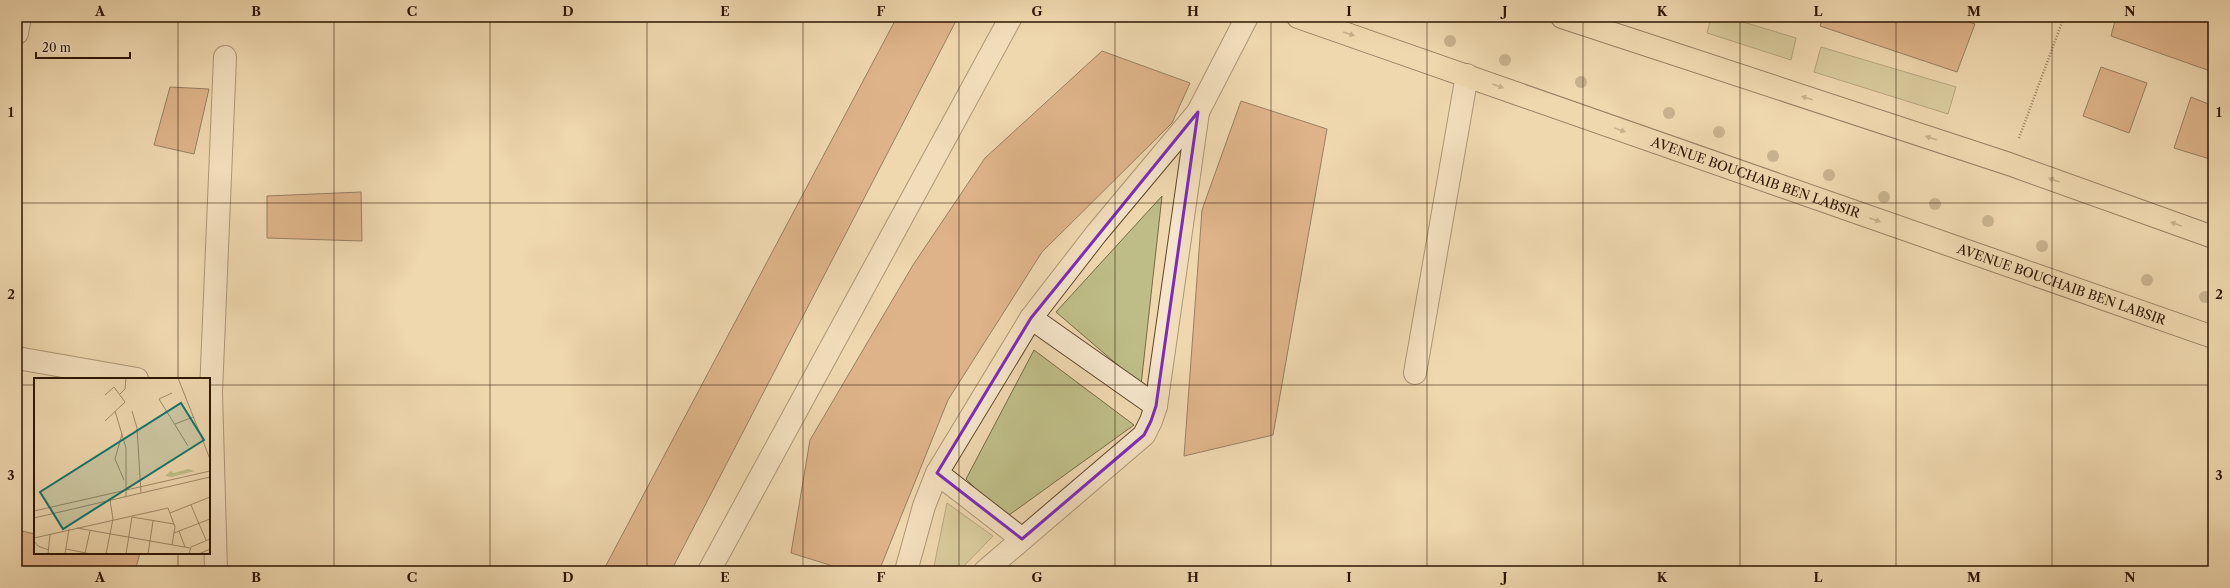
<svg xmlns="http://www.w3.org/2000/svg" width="2230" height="588" viewBox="0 0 2230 588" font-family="'Libre Caslon Text',serif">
<rect width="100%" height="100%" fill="#efd7ae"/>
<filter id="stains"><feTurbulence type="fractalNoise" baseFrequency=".005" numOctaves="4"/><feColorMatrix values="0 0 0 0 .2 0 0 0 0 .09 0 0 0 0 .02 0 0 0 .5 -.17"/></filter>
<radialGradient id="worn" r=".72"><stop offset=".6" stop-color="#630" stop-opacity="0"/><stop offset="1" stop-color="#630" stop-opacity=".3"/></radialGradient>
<g fill="#bebd87" stroke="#766a45">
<polygon points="1711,17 1727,17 1796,38 1791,60 1707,33"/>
<polygon points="1821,47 1956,87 1948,114 1814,72"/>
<polygon points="1162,196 1141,385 1056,312"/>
<polygon points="1034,350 1134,425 1005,518 966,479"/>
<polygon points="947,503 993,536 959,571 933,571"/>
</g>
<g fill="#cb875c" stroke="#2d1603">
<polygon points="897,17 958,17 671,571 603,571"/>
<polygon points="1823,17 1953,17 1975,24 1957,72 1820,26"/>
<polygon points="2116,17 2213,17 2213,72 2111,36"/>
<polygon points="1102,51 1190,83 1172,123 1042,252 948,400 879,571 849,571 791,553 810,440 913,265 985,158"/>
<polygon points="2101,67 2147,83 2129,133 2083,116"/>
<polygon points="170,87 209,89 194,154 154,145"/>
<polygon points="2191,97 2213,106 2213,160 2174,148"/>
<polygon points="1241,101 1327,129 1273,435 1184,456 1202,210"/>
<polygon points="361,192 362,241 267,238 267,196"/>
<polygon points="17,530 35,534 35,553 140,553 135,571 17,571"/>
</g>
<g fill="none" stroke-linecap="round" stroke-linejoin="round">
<defs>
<g id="minor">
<polyline points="17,33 20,17"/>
<polyline points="1031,318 1156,406"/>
<polyline points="17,358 137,379"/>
<polyline points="1415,373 1467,75"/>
<polyline points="937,473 1022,539"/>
<polyline points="216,571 211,392 225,57"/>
<polyline points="709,571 1011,17"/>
<polyline points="906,571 924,506 937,473 1031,318 1096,234 1198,112 1247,17"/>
<polyline points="985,571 1144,435 1151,421 1156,406 1198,112"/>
</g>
<g id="major">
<path id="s1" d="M1298 17 2213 337"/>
<polyline points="1562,17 2009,164 2213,237"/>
</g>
</defs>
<use href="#minor" stroke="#5e462e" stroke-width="24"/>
<use href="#major" stroke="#2d1603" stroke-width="24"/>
<polyline stroke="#2d1603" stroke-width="2.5" stroke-dasharray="1 2" stroke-linecap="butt" points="2019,138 2064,17"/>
<use href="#minor" stroke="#f5e5ca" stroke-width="22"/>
<use href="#major" stroke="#efd7ae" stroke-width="22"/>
</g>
<g fill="#9c8866">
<circle cx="1450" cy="41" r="6"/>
<circle cx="1505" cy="60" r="6"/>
<circle cx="1581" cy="82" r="6"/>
<circle cx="1669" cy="113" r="6"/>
<circle cx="1719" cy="132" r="6"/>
<circle cx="1773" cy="156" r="6"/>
<circle cx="1829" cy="175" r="6"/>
<circle cx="1884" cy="197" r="6"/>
<circle cx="1935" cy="204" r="6"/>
<circle cx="1988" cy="221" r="6"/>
<circle cx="2042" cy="246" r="6"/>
<circle cx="2147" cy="280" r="6"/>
<circle cx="2205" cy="297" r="6"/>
</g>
<defs><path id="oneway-solid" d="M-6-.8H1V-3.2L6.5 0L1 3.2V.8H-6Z"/></defs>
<g fill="#988061">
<use href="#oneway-solid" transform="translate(1349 34) rotate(19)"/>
<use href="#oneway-solid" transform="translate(1498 86) rotate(20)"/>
<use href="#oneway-solid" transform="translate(1807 98) rotate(-162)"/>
<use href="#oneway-solid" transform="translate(1620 130) rotate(20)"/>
<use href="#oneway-solid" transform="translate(1931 138) rotate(-162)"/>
<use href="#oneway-solid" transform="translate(2054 180) rotate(-160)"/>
<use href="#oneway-solid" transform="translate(1875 220) rotate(19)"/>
<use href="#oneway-solid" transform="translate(2176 224) rotate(-160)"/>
</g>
<path d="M0 0H2230V588H0ZM1198 112 1156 406 1151 421 1144 435 1022 539 937 473 1031 318Z" fill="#efd7ae" fill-opacity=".55" fill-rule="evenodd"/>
<path fill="none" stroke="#7b2cbf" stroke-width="3" stroke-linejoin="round" d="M1198 112 1156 406 1151 421 1144 435 1022 539 937 473 1031 318Z"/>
<path fill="none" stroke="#2d1603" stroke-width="1" stroke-opacity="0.55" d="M178 17V379M334 17V571M490 17V571M647 17V571M803 17V571M959 17V571M1115 17V571M1271 17V571M1427 17V571M1583 17V571M1740 17V571M1896 17V571M2052 17V571M17 203H2213M17 385H35M209 385H2213M178 553V571"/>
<g text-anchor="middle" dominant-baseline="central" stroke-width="3" stroke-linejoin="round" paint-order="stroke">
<g font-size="13" fill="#2d1603" stroke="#f5e5ca">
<text stroke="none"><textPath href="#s1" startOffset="485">AVENUE BOUCHAIB BEN LABSIR</textPath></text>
<text stroke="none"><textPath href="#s1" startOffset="809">AVENUE BOUCHAIB BEN LABSIR</textPath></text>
</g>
</g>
<g transform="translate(34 378)">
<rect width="176" height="176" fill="#efd7ae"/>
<path d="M154 91 161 93 138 99 131 98 137 93 140 95Z" fill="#bebd87"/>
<path fill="none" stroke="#a18a6a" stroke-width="1" d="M144 0 176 81M138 15 125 21 154 68M85 17 91 11 92 0M81 33 92 70V118M98 33 103 50 107 115M71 43 91 24 80 9 71 17M141 46 159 39M88 56 81 81 90 102M157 127 172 162M0 133 176 93M136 135 176 119M98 139 140 146M0 140 176 99M43 150 156 170M145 153 151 169M140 155 176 141M0 160 134 130 141 149 138 167M0 163 4 168 15 172M32 171 57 176M51 175 56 153M14 176 16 156M31 176 35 151M72 176 79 141 76 122M92 176 98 139M114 176 119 143M155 176 157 169 176 161M165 176 176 171"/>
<path fill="#0f766e" fill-opacity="0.15" stroke="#0f766e" stroke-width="2" d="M147 25 170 62 29 151 6 114Z"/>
<rect width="176" height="176" fill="none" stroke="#2d1603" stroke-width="2"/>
</g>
<rect width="2230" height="588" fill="none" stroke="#efd7ae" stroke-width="44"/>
<path d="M36 52v6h94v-6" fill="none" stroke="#2d1603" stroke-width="2"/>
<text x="42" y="52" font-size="12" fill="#2d1603" stroke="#f5e5ca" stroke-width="3" paint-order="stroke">20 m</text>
<rect x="22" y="22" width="2186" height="544" fill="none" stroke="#2d1603" stroke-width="1.5"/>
<g font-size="13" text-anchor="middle" font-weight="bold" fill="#2d1603">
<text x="100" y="16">A</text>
<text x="256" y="16">B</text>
<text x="412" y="16">C</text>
<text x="568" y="16">D</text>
<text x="725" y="16">E</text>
<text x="881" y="16">F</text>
<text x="1037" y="16">G</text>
<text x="1193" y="16">H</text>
<text x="1349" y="16">I</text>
<text x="1505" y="16">J</text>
<text x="1662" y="16">K</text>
<text x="1818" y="16">L</text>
<text x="1974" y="16">M</text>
<text x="2130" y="16">N</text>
<text x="11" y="117">1</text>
<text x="2219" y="117">1</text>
<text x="11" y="299">2</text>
<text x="2219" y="299">2</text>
<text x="11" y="480">3</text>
<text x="2219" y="480">3</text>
<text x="100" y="582">A</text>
<text x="256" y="582">B</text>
<text x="412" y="582">C</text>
<text x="568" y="582">D</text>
<text x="725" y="582">E</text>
<text x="881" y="582">F</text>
<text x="1037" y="582">G</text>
<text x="1193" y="582">H</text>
<text x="1349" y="582">I</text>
<text x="1505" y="582">J</text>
<text x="1662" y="582">K</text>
<text x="1818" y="582">L</text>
<text x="1974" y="582">M</text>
<text x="2130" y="582">N</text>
</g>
<rect width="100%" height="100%" filter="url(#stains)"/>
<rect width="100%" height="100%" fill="url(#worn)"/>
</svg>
